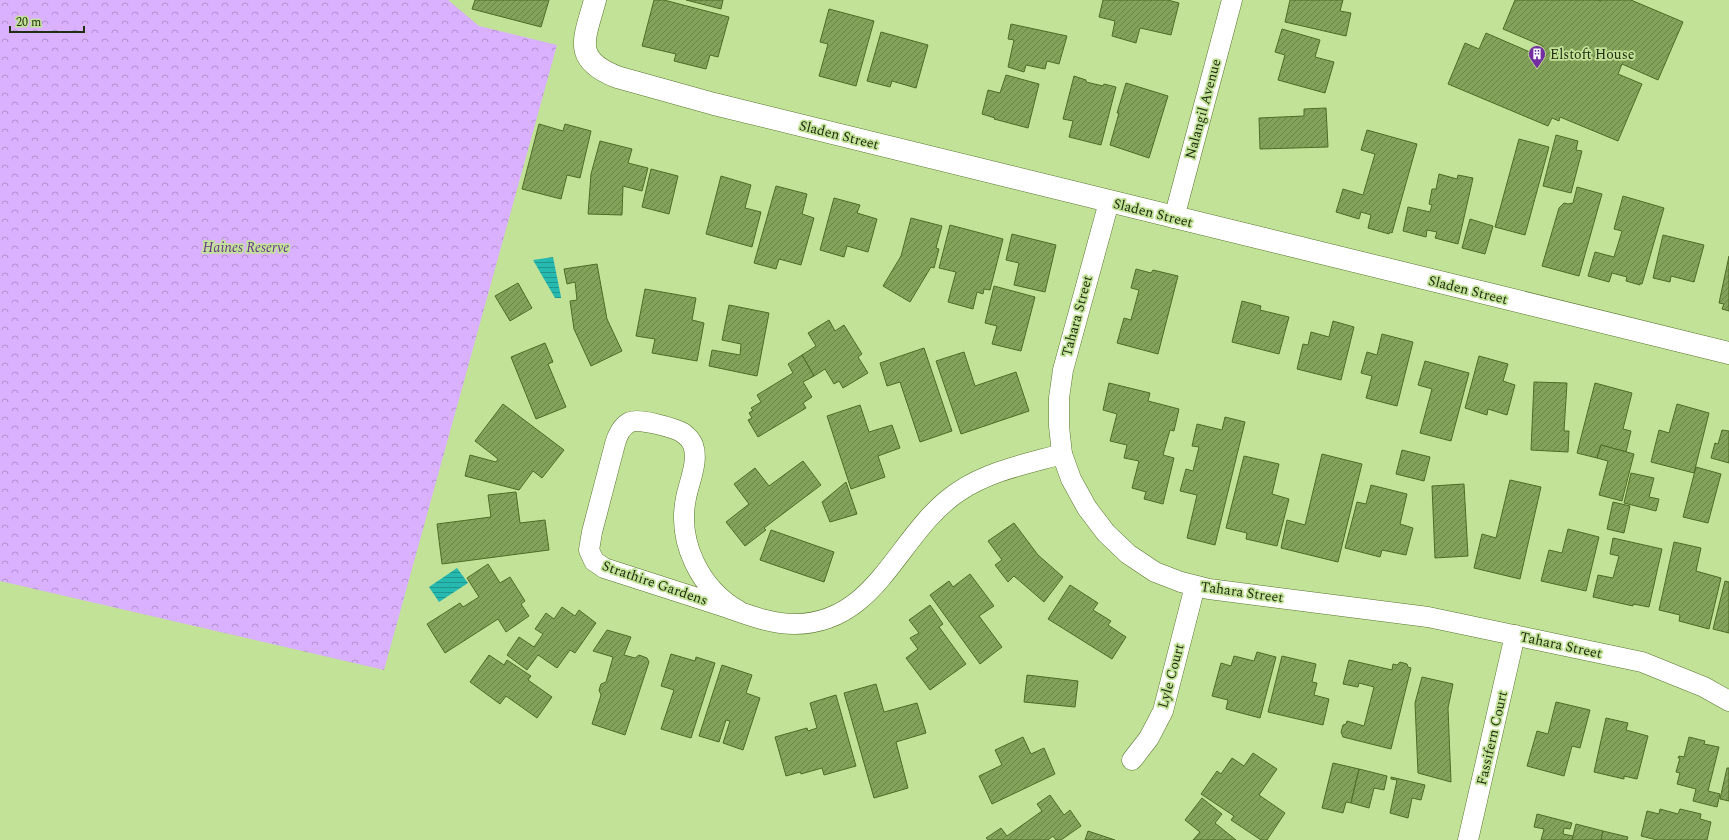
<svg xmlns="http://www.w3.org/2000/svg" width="1729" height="840" viewBox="0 0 1729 840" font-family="Spectral,serif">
<defs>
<pattern id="park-crowns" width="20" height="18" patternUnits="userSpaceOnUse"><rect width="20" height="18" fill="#dab1ff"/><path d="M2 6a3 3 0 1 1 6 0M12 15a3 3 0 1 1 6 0" fill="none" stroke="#b090cd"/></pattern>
<pattern id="water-rules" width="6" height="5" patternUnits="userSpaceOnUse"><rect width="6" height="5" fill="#26b9b0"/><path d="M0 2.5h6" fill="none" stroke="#20978e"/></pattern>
<pattern id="building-hatch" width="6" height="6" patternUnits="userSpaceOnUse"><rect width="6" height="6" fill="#83a25a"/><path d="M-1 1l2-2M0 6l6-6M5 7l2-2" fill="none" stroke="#6b8449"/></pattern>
</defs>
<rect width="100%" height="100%" fill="#c1e297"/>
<polygon fill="url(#park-crowns)" points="0,0 448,0 479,26 557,45 384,670 0,581"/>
<g fill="url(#water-rules)">
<polygon points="553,257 561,297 561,298 555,298 533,260"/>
<polygon points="457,568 468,583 439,602 429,587"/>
</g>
<g fill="url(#building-hatch)" stroke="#506c24">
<polygon points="475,0 549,0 541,27 472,9"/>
<polygon points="654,0 664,0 729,17 718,57 710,55 706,69 674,61 676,54 642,46"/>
<polygon points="686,0 723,0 721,9"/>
<polygon points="1103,0 1168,0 1179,3 1171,35 1140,28 1136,43 1112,36 1115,21 1099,17"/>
<polygon points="1290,0 1343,0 1340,11 1351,13 1346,36 1285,22"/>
<polygon points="1515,0 1597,0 1601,1 1601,0 1631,0 1683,22 1658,80 1622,64 1618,74 1642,84 1618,141 1560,117 1559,121 1552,118 1548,126 1448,84 1465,43 1479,49 1486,33 1539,56 1543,46 1503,29"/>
<polygon points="829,9 874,21 856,86 819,76 828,44 820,42"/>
<polygon points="1011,24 1067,36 1059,64 1047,61 1045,69 1026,65 1024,72 1008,67 1014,40 1008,39"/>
<polygon points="1282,29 1320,40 1315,57 1334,62 1325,93 1278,80 1285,55 1275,52"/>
<polygon points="881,32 928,45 916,88 892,81 890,87 867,81"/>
<polygon points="1006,75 1039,84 1028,128 994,119 995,118 982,114 988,90 1000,93"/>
<polygon points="1074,76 1086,80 1086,82 1103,86 1104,84 1116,87 1101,145 1069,137 1073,121 1063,119"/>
<polygon points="1126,83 1168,96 1149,158 1110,145 1119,113 1117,113"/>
<polygon points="1326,108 1328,147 1260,149 1259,118 1304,116 1304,109"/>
<polygon points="539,124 563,131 565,124 591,131 580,178 567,175 561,199 522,189"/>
<polygon points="1367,130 1417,144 1392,233 1390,232 1389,234 1368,228 1371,215 1361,212 1359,219 1336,212 1343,189 1363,195 1375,154 1361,150"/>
<polygon points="1556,135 1578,141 1576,150 1582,151 1571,193 1543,186"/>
<polygon points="1519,139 1549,147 1525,235 1495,227"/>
<polygon points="600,141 632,149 628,163 648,168 642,191 623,186 622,215 588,214 591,174"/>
<polygon points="651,169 678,176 669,214 642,207"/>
<polygon points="1439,174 1457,179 1458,175 1473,178 1458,244 1435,238 1437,232 1427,230 1426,237 1403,231 1408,207 1430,212 1432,205 1429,204 1432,189 1436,189"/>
<polygon points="721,176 751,185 745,208 761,212 752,247 706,234"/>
<polygon points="776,186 807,194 802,214 814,218 801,265 779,259 776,269 754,263"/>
<polygon points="1577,187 1602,194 1579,276 1542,266 1559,208 1564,203 1568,204 1573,203"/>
<polygon points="1623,196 1664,208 1642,284 1640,283 1640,285 1626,281 1627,277 1612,273 1609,282 1588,276 1595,252 1614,257 1622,231 1614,229"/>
<polygon points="834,198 860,205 857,213 877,219 868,252 847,246 844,257 820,250"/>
<polygon points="911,218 942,226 936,248 939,249 934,268 931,267 910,302 883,286 901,256"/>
<polygon points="1470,219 1493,226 1485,254 1462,248"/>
<polygon points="950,225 1003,239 990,290 984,289 983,294 977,292 973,309 948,302 956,272 939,268"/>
<polygon points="1012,234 1056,245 1045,292 1014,285 1019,263 1006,260"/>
<polygon points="1663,235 1704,245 1694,282 1671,276 1670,282 1653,278"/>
<polygon points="1729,256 1729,311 1722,309 1724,304 1719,303"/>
<polygon points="597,264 607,319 622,351 591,366 574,329 570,301 577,300 575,282 567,284 564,269"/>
<polygon points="1136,269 1151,273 1153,270 1178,276 1158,354 1117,343 1124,318 1131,320 1139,290 1131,288"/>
<polygon points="518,283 532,308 510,321 495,296"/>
<polygon points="994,286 1035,297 1021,351 992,344 997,326 985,323"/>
<polygon points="645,289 696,298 692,320 704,323 697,361 652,353 655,339 636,336"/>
<polygon points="1242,301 1261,306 1260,310 1289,317 1279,354 1232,342"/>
<polygon points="729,305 769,313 757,376 709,366 712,350 740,355 741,344 722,340"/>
<polygon points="829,320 835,331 844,325 862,354 858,357 868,373 843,388 839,381 834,384 825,369 814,376 802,355 816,346 808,333"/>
<polygon points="1333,321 1354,327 1341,380 1297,369 1303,344 1308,345 1311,332 1329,337"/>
<polygon points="1382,334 1413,342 1397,406 1366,398 1372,376 1361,373 1367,352 1377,355"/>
<polygon points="545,343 553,362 548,364 566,407 536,419 511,357"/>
<polygon points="924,348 952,431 920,442 900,382 887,386 880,363"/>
<polygon points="964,352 975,386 1016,372 1029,411 961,434 936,361"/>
<polygon points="802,355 814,376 803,382 812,397 803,403 806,408 758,437 748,420 752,418 749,413 753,410 751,408 761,402 757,395 793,373 788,364"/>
<polygon points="1479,356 1508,364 1503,381 1515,385 1507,415 1488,409 1487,415 1465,408"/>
<polygon points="1425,361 1469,373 1451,441 1420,433 1432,389 1418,385"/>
<polygon points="1534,382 1567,383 1564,431 1569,431 1568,452 1531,450"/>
<polygon points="1109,383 1150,393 1148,401 1179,409 1174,431 1170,430 1163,455 1174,458 1163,504 1144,499 1146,492 1132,488 1139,461 1124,458 1127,445 1110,441 1117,414 1103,410"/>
<polygon points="1595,383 1632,393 1623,429 1631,431 1626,452 1601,445 1597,458 1577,453"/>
<polygon points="503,404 564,450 542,478 533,471 519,490 465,476 470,455 496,462 498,459 475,441"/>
<polygon points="1677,404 1709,413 1694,473 1651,462 1659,430 1669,433"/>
<polygon points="860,405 869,432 892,425 900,448 878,456 885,477 851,489 827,416"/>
<polygon points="1225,417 1245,422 1215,545 1187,538 1197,495 1180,491 1186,469 1193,471 1199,447 1192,446 1197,424 1222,430"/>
<polygon points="1722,430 1729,431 1729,463 1711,458 1715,443 1718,444"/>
<polygon points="1601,445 1634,454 1622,501 1599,495 1608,461 1597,458"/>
<polygon points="1402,450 1430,457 1424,481 1396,474"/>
<polygon points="1322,454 1362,464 1338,562 1281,548 1287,520 1305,525"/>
<polygon points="1244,456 1279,464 1272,494 1289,499 1277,546 1246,539 1247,533 1226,528"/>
<polygon points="803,461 821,485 764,528 766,530 745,546 726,522 749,504 734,484 755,468 769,486"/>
<polygon points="1696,467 1721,474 1708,523 1683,517"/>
<polygon points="1631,473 1654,478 1649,497 1659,499 1656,511 1624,503"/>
<polygon points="1510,480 1541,487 1520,579 1474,568 1482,534 1496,538"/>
<polygon points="846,482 857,514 830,522 822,502"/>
<polygon points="1464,484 1468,556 1435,558 1432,486"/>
<polygon points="1371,485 1407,494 1400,524 1413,528 1406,555 1382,550 1380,557 1345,548 1357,502 1366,504"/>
<polygon points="516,492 520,523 545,520 549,550 442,564 437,524 491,517 488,495"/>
<polygon points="1613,502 1630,506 1624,533 1607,529"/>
<polygon points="1014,523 1038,555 1063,577 1044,602 1014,576 1008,582 995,565 1002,560 988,541"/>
<polygon points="1568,529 1599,537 1586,591 1541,581 1549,550 1562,553"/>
<polygon points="771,530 834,552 824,582 760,560"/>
<polygon points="1613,538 1662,549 1649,607 1633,604 1633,606 1593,597 1598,575 1613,578 1619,556 1610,554"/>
<polygon points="1674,542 1701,548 1696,571 1721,578 1709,629 1679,621 1680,615 1659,610"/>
<polygon points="488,564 500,583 510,577 525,601 521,604 529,616 506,632 498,619 445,653 427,624 460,603 463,607 479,597 467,578"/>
<polygon points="970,574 994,606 979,616 1002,647 980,664 930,595 949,581 953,587"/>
<polygon points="1725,581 1729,582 1729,633 1713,629"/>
<polygon points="1070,585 1098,603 1093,610 1111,621 1108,625 1126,637 1112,659 1048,619"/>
<polygon points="930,605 943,624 939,627 966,664 930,690 906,658 918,649 910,638 919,633 909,620"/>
<polygon points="562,607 575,616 579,610 596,623 575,653 570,650 557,668 538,655 527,670 507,655 519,637 534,647 543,634 535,629 546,613 554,619"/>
<polygon points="607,630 631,637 624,655 635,658 639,655 647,658 649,662 625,735 592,724 601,695 599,690 601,684 606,682 613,657 593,651"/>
<polygon points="1257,652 1276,657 1260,718 1226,709 1228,700 1212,696 1221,663 1231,666 1234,656 1254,661"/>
<polygon points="671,654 695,661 696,657 715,663 691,738 661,729 674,690 661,686"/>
<polygon points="489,655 504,665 507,660 531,676 528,680 552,697 537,718 506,696 500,704 470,682"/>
<polygon points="1282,656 1316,664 1312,682 1317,683 1314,695 1329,699 1323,725 1268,712"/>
<polygon points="1349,660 1392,670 1393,664 1397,665 1400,662 1407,664 1408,667 1411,668 1391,749 1343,737 1341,732 1343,725 1346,724 1347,721 1364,726 1374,687 1359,683 1358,687 1343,684"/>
<polygon points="722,665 752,675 746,693 760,698 743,750 723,743 730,721 726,720 719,742 699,736"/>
<polygon points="1027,675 1078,681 1075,707 1024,702"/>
<polygon points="1422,677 1453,684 1448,708 1451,782 1418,773 1415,703"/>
<polygon points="876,684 884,712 917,703 926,733 896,742 908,788 874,798 844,693"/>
<polygon points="836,695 856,766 824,775 822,768 801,774 800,772 786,776 775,737 807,728 808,731 817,728 810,703"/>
<polygon points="1556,702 1590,710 1580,748 1572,746 1564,776 1527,766 1537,731 1548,734"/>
<polygon points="1606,718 1628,723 1626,730 1648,736 1637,779 1624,776 1624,779 1594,772"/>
<polygon points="1023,737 1031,754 1044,748 1055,774 992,804 979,776 1002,765 995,750"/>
<polygon points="1689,737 1705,741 1704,744 1719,747 1708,791 1720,794 1717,807 1693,801 1696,789 1677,784 1680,773 1676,772 1680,758 1678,758 1679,756 1684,757"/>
<polygon points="1253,753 1277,769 1259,795 1285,813 1267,840 1261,840 1231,820 1234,816 1201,794 1217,771 1221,774 1232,758 1244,766"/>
<polygon points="1333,763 1359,769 1351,803 1346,802 1343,813 1322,808"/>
<polygon points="1727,768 1729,768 1729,801 1720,799"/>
<polygon points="1359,769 1387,776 1384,790 1374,788 1369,808 1351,803"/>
<polygon points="1391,777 1425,785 1421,800 1412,798 1408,818 1390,813 1397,780 1391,779"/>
<polygon points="1050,795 1064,815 1070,810 1081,826 1061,840 1056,840 1053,836 1048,840 988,840 986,838 1001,828 1007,836 1042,811 1037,804"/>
<polygon points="1202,798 1222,814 1215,823 1236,840 1193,840 1200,832 1185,820"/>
<polygon points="1660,809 1678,814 1680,809 1701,814 1700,819 1711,822 1707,840 1657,840 1641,836 1647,811 1659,814"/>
<polygon points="1537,814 1572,823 1570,829 1564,828 1563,834 1573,836 1572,840 1541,840 1544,829 1534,827"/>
<polygon points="1576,824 1603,831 1601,840 1572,840"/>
<polygon points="1088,831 1115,840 1085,840"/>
<polygon points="1603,831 1628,837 1627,840 1601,840"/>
</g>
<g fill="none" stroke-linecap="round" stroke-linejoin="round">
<defs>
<g id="street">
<polyline points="1109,202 1063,370 1059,398 1059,426 1062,454 1071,479 1087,508 1106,533 1128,554 1155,572 1181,582 1209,589 1428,617 1642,662 1704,687 1729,701"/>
<polyline points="1174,218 1232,0"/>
<path d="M739 611C700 589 677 542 686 498 689 482 699 461 693 445 691 440 687 436 683 433 675 428 639 418 630 422 622 426 617 436 615 444L592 532 589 550 594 561 604 568C642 580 681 593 719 605 744 613 768 624 795 624 879 623 897 533 958 492 989 471 1026 464 1062 454"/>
<polyline points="1132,760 1149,738 1163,711 1195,586"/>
<polyline points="1468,840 1515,635"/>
</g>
<path id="secondary" d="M595 0C585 38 571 59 617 77L714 104 1729 353"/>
</defs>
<use href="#street" stroke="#59762f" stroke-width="21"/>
<use href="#secondary" stroke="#59762f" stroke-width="23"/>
<use href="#street" stroke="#fff" stroke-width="20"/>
<use href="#secondary" stroke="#fff" stroke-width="22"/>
</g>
<defs>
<symbol id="building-pin" viewBox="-11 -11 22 30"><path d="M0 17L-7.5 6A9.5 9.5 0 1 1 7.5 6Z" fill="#732ea2" stroke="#c1e297"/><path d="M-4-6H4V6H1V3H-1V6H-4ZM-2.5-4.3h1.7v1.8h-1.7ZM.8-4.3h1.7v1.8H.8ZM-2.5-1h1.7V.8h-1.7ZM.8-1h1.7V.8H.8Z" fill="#fff"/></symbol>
</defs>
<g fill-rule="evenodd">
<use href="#building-pin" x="1527" y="44" width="20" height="27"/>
</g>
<g text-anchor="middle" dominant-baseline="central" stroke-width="3.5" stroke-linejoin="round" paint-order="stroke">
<g font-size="14" fill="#222e10" stroke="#c1e297" text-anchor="start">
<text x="1550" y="54">Elstoft House</text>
</g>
<g font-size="14" fill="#222e10" stroke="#c1e297">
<text transform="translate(1203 109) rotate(-75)">Nalangil Avenue</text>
<text transform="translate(839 135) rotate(14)">Sladen Street</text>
<text transform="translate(1153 213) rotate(14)">Sladen Street</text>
<text transform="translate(1468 290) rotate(14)">Sladen Street</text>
<text transform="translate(1077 316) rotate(-75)">Tahara Street</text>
<text transform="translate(655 583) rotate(19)">Strathire Gardens</text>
<text transform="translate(1242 592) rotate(8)">Tahara Street</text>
<text transform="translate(1561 645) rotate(12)">Tahara Street</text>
<text transform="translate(1171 676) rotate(-75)">Lyle Court</text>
<text transform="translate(1492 738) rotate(-77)">Fassifern Court</text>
</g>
<g font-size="14" font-style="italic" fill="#68348e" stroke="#c1e297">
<text x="246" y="247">Haines Reserve</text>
</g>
</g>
<path d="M10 26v6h74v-6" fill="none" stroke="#222e10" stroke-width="2"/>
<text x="16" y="26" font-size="12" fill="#222e10" stroke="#c1e297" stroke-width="3" paint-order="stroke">20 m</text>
</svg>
